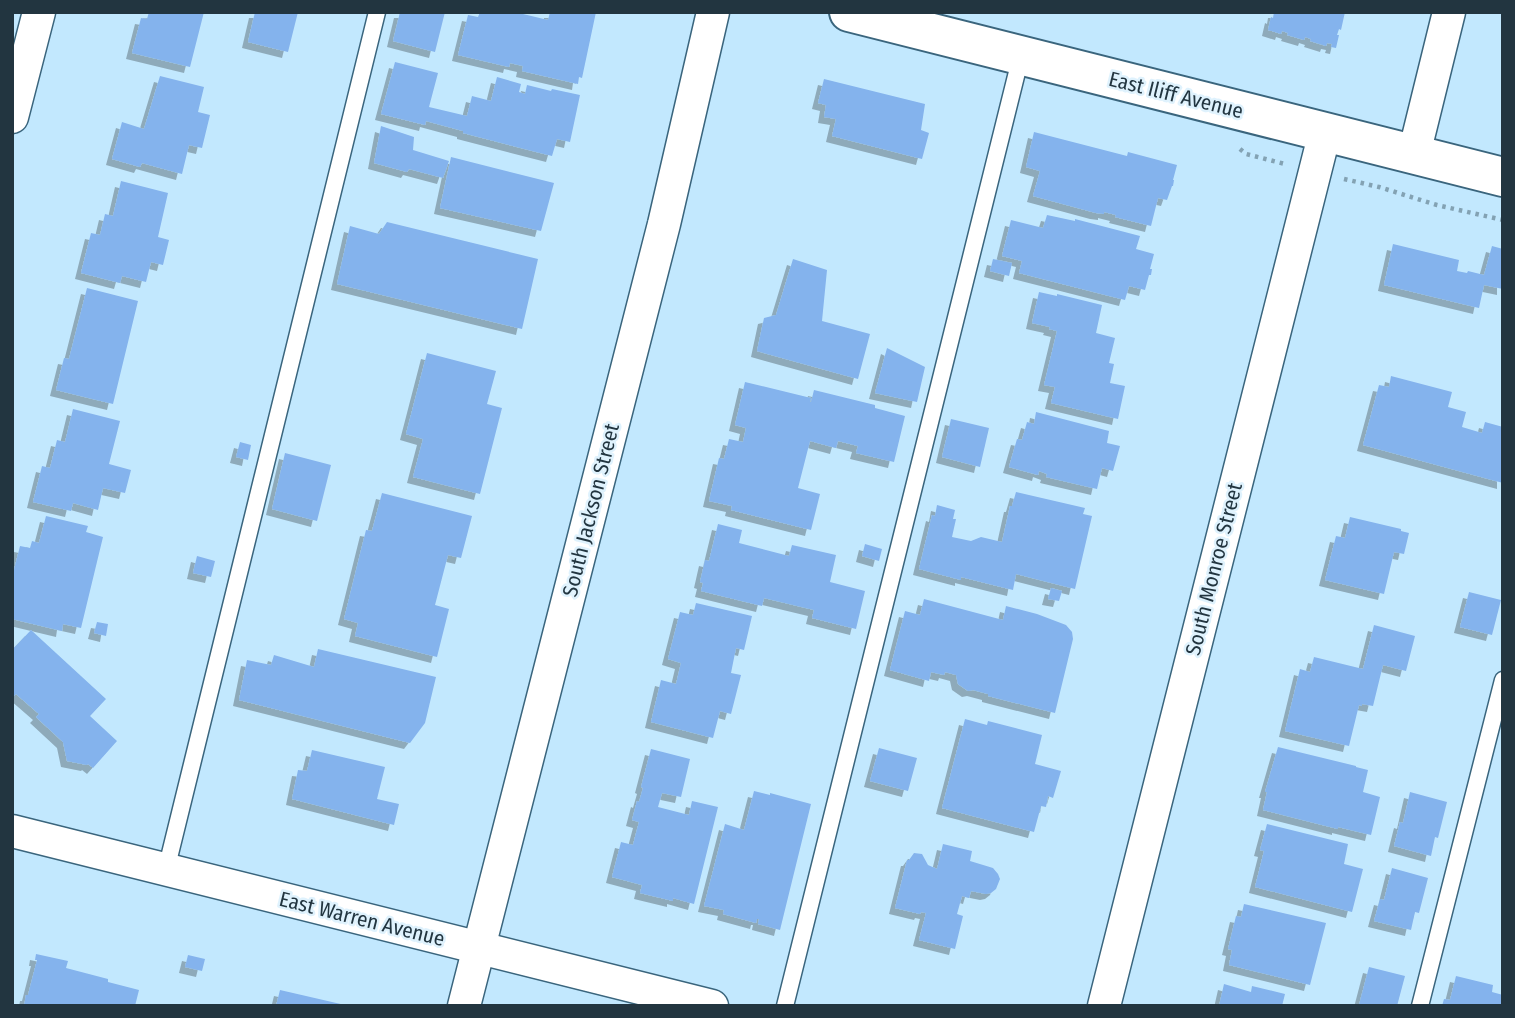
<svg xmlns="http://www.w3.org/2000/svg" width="1515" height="1018" viewBox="0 0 1515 1018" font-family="'Fira Sans Condensed',sans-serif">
<defs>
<filter id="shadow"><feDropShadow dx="-6" dy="6" stdDeviation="0" flood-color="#0004"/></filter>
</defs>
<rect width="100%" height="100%" fill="#c2e8fe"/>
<g fill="#84b3ed" filter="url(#shadow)">
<polygon points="149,12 204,12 190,67 132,53 141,18 147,19"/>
<polygon points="255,12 298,12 288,52 248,42"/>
<polygon points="400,12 445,12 435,52 393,41"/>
<polygon points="480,12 524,12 523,14 548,20 550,12 596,12 582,78 579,77 578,84 522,71 523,66 510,63 509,67 458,55 468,15 478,17"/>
<polygon points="1274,12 1345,12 1341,30 1339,29 1337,35 1339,35 1336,48 1331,47 1332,44 1327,43 1326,46 1310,41 1311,39 1305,37 1304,40 1287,35 1288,33 1282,31 1281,34 1268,30 1271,17 1273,18"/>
<polygon points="395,62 438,73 429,107 467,116 472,96 491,101 497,77 521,84 519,92 525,94 527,85 551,91 552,89 580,95 570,142 557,139 552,156 463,133 463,131 426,121 425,125 381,114"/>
<polygon points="160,76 204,87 198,112 210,115 202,148 189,145 182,174 142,163 140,167 112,159 122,122 144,129"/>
<polygon points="824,79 925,104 921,130 929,133 922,159 832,136 836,119 824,117 826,105 818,103"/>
<polygon points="381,126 414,137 413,150 449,161 443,178 409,169 407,172 374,163"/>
<polygon points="1034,132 1127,156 1128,152 1177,165 1173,180 1174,180 1173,186 1172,186 1167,200 1158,198 1151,226 1115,217 1116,215 1104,212 1104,214 1096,213 1033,196 1040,171 1026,167"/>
<polygon points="451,157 554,183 541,231 440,208"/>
<polygon points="121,181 168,193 158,237 169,240 163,265 151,262 146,282 122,276 120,283 81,273 91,233 100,235 105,214 113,216"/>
<polygon points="1047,215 1075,221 1075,219 1140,236 1136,249 1154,254 1150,269 1152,269 1151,275 1149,275 1145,290 1129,286 1125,300 1019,273 1022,261 1002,256 1011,220 1043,228"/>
<polygon points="387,222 538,259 522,329 337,284 350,226 379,234"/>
<polygon points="1393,244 1459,260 1457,271 1467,273 1468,271 1484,275 1492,246 1503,249 1503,289 1484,285 1479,308 1384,285"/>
<polygon points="793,259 827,270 822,321 870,334 858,379 757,351 764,318 776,315"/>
<polygon points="993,259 1012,263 1009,276 990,271"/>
<polygon points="87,288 138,301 113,404 56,390 64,358 69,359"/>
<polygon points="1039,292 1057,296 1057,294 1102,305 1096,333 1115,338 1109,363 1114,364 1110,383 1125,386 1118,419 1051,403 1055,387 1044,385 1057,331 1049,329 1050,327 1032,323"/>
<polygon points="887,348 925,367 917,402 875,393"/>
<polygon points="427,353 496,371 487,404 502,408 480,494 413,477 423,439 406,434"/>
<polygon points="1391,376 1452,392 1448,407 1466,412 1462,427 1482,433 1485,422 1503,427 1503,483 1363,445 1379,385 1389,387"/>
<polygon points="745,382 811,398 810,402 811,402 814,390 875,405 875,408 905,416 894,462 856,453 858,446 838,441 836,448 810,441 798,488 820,494 811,530 731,510 732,506 709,501 719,458 724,459 729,439 743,442 746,428 735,425"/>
<polygon points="73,409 120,421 109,464 131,470 125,493 103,488 98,510 73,503 71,511 33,502 42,466 50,468 57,440 65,442"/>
<polygon points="1036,412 1109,431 1107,443 1120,446 1113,471 1102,468 1097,489 1046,477 1047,474 1039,471 1038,475 1009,467 1017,439 1022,440 1027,422 1034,424"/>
<polygon points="951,419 989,428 980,467 942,457"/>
<polygon points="240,442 251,445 248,460 236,457"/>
<polygon points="285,453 331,465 317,521 272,509"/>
<polygon points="1016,492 1085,508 1083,514 1092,516 1075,589 1016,574 1013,590 961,577 961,580 919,569 932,515 935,516 937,505 955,510 953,519 956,519 952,537 971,541 981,537 1002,542 1010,506 1012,506"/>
<polygon points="382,493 472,516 461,558 448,555 435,605 449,609 437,657 355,636 358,623 344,619 366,530 372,531"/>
<polygon points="46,516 88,526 86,532 103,537 81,628 63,624 62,631 12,619 12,578 20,546 30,548 32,541 39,543"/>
<polygon points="1350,517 1401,529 1401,531 1409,533 1404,554 1394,552 1384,594 1325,580 1336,536 1345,538"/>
<polygon points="718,524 742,530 739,543 789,556 792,545 836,555 830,582 865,591 856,629 812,618 814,610 764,598 762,606 701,591 703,583 700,582 705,560 709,561"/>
<polygon points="865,544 882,549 879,561 862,556"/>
<polygon points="197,556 215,561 211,577 193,573"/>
<polygon points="1051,588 1062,591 1059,601 1048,599"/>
<polygon points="1469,592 1501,600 1492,635 1460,627"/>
<polygon points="924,599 1003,620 1006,606 1037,614 1066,625 1072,632 1073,639 1055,713 988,696 988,694 973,690 968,691 958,684 956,675 945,672 944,675 931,672 929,681 890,670 905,611 920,615"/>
<polygon points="696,603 752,616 744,650 736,648 731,673 741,675 731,714 720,711 713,738 651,722 661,680 676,684 681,663 668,659 680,612 693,615"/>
<polygon points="97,622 108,624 106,636 94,633"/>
<polygon points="1374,625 1415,636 1406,671 1383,665 1373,706 1362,704 1362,706 1359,705 1349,746 1285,731 1300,669 1310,672 1314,657 1363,669"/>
<polygon points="31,630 106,699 90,716 117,741 93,768 88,764 87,765 67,761 63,742 36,717 39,714 16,694 12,698 12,650"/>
<polygon points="318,649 436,677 425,723 410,743 239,700 247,660 271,665 274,655 314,667"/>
<polygon points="965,719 987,725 988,721 1042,735 1035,764 1061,771 1053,798 1048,796 1046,807 1041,806 1034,832 942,808"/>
<polygon points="1278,747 1356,766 1356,767 1368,770 1363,792 1380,797 1371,835 1338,827 1338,829 1334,828 1263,810 1267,792 1265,792"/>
<polygon points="879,748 917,758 908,791 870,781"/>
<polygon points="651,749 690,759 681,797 662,793 658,807 689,815 692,801 718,807 694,904 673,898 673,901 640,893 642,885 612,877 621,842 633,845 635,837 639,822 632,820 637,801 639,802 643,788 641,787"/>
<polygon points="312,750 385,767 377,799 399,804 394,825 292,799 298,770 307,771"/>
<polygon points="754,791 770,795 770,793 811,804 780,930 758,924 759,919 757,919 756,923 723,914 724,910 704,906 725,824 744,830"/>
<polygon points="1410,792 1447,802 1438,838 1435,837 1431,856 1394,846 1400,822 1403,823"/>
<polygon points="1267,824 1348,844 1344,864 1363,869 1352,912 1255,887 1264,851 1260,850"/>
<polygon points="943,844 972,851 970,861 993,868 998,874 1000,879 996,889 991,893 986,894 971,891 969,898 962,896 957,914 963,916 955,949 919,940 926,913 921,912 920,914 895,908 907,860 909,860 914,853 922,854 928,865 937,869"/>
<polygon points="1392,868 1428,878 1419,913 1415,912 1411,930 1374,921 1380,899 1384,900"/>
<polygon points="1244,904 1326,923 1310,985 1229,965 1232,950 1228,949 1236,916 1241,917"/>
<polygon points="36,954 68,961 66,968 108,979 108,982 139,990 135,1006 24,1006 26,995 28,995 37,960 35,960"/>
<polygon points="188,955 205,959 202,971 185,967"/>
<polygon points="1369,967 1405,976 1397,1006 1359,1005"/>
<polygon points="1456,976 1493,985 1492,992 1503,995 1503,1006 1442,1006 1444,999 1450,1000"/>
<polygon points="1224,984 1251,992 1252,986 1285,994 1282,1006 1219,1006"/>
<polygon points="280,990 345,1005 345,1006 276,1006"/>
</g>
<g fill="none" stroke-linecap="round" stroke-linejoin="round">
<defs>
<g id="service">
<polyline points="166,870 377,12"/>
<polyline points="785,1006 1021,56"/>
<polyline points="1420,1006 1503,680"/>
</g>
<g id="minor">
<polyline points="12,117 39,12"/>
<polyline points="1414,154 1449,12"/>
<polyline points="12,831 712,1006"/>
<polyline points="464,1006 664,224 713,12"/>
<polyline points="1104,1006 1325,132"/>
</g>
<polyline id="tertiary" points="849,12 1503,177"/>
</defs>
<use href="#service" stroke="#3a657d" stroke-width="19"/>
<use href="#minor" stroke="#3a657d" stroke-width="35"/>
<use href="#tertiary" stroke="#3a657d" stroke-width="42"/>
<g stroke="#83a2b3" stroke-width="4.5" stroke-dasharray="3.5 5" stroke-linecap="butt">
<polyline points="1240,149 1246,154 1285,164"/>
<polyline points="1344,179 1379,187 1437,205 1503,220"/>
</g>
<use href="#service" stroke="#fff" stroke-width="16"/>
<use href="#minor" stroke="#fff" stroke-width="32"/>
<use href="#tertiary" stroke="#fff" stroke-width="38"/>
</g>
<g text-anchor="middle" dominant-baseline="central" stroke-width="5" stroke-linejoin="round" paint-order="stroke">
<g font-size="21" fill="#223540" stroke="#dff2fd">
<text transform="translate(1176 95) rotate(14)">East Iliff Avenue</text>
<text transform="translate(591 510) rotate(-76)">South Jackson Street</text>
<text transform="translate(1214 569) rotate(-76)">South Monroe Street</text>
<text transform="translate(362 919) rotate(14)">East Warren Avenue</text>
</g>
</g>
<rect width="1515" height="1018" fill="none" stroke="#223540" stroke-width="28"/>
</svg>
